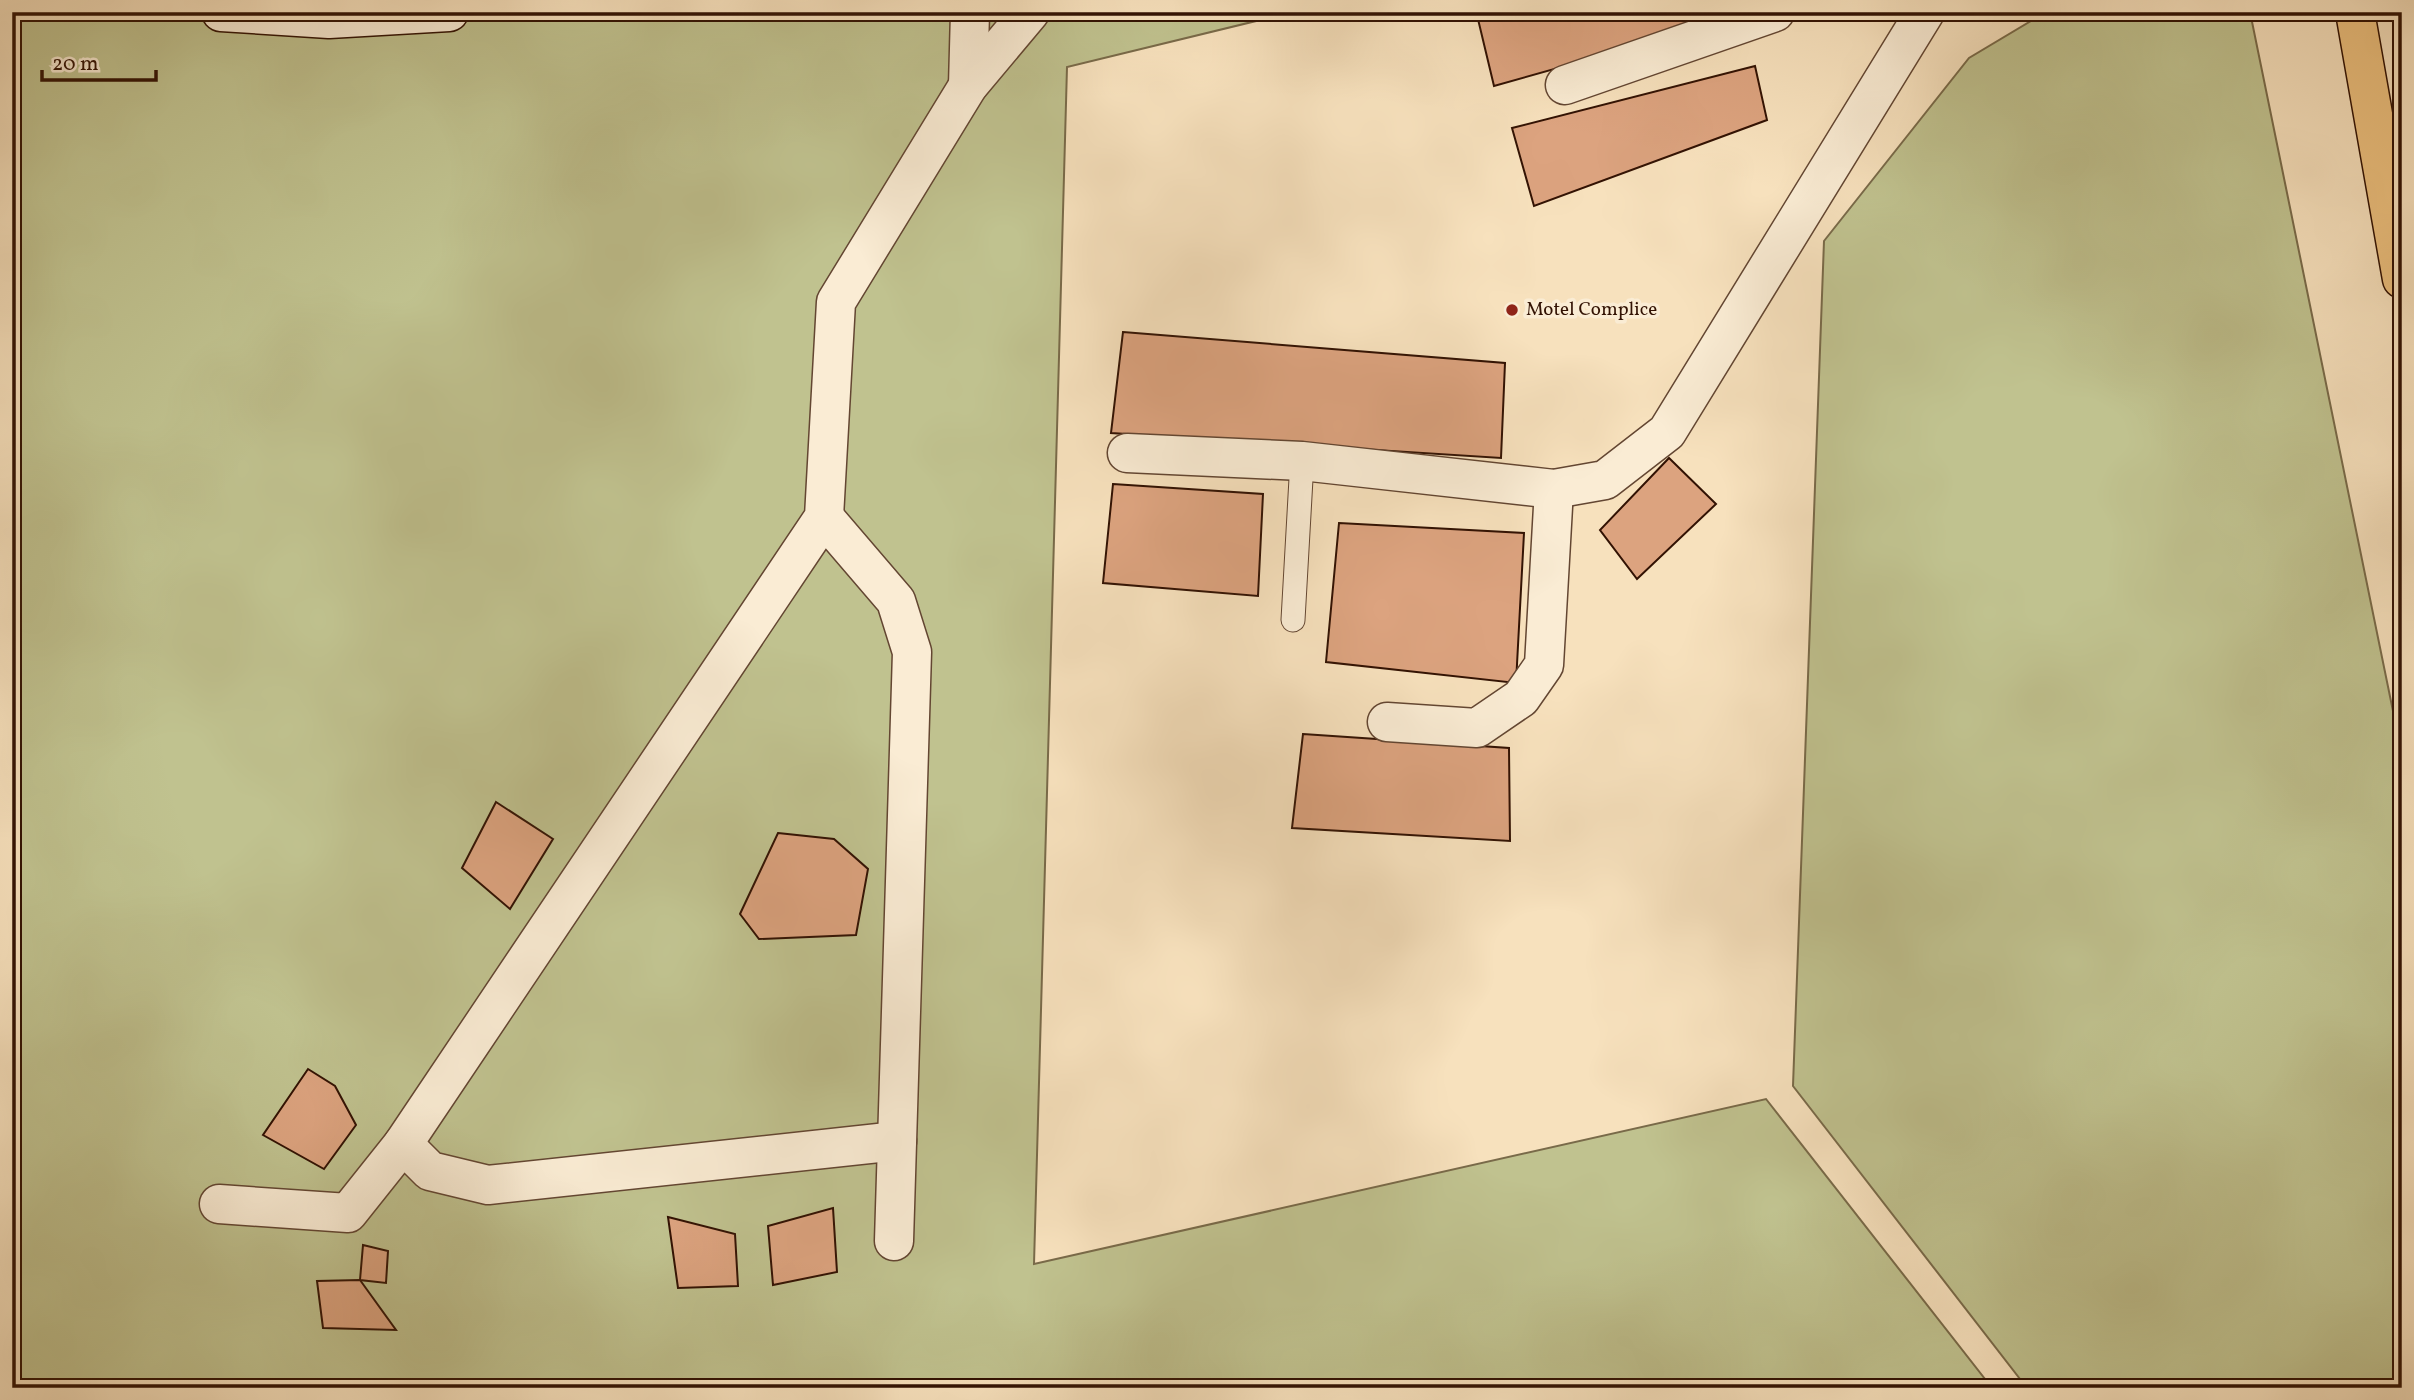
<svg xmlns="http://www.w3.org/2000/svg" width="2414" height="1400" viewBox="0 0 2414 1400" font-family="Vollkorn,serif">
<rect width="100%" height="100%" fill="#f7e1bd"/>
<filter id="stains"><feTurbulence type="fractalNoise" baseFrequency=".00286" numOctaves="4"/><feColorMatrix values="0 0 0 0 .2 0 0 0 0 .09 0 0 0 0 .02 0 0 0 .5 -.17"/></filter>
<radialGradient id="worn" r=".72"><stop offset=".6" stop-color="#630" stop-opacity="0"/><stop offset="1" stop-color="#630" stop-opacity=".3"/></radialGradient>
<g fill="#c0c28f" stroke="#796a49" stroke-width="2">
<polygon points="12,12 1293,12 1067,67 1034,1264 1766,1099 1992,1388 12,1388"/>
<polygon points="2046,12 2250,12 2402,755 2402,1388 2027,1388 1793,1086 1824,241 1969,58"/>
</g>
<g fill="#dca37f" stroke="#321203" stroke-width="2">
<polygon points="1487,12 1750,12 1750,14 1494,86 1477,15"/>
<polygon points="1755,66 1767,120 1534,206 1512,128"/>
<polygon points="1123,332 1505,363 1501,458 1111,433"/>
<polygon points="1669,458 1716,504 1637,579 1600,530"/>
<polygon points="1113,484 1263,494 1258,596 1103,583"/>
<polygon points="1339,523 1524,533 1516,683 1326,662"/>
<polygon points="1303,734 1509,748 1510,841 1292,828"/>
<polygon points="496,802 553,839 510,909 462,868"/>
<polygon points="778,833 834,839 868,869 856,935 759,939 740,914"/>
<polygon points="308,1069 335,1086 356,1125 324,1169 263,1135"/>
<polygon points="833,1208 837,1272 773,1285 768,1226"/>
<polygon points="668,1217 735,1234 738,1286 678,1288"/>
<polygon points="363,1245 388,1251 386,1283 360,1280"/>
<polygon points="360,1280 396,1330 323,1328 317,1281"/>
</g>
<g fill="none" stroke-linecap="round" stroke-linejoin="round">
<defs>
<polyline id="service" points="1293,620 1302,461"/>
<g id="minor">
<polyline points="1565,85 1775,12"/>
<polyline points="968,86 970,12"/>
<polyline points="1127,453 1302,461 1554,489 1605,480 1667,432 1925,12"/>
<polyline points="824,517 896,601 912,652 894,1241"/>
<polyline points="1387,722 1477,728 1521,698 1544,665 1554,489"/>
<polyline points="403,1144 430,1171 488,1185 897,1141"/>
<polyline points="219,1204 348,1213 403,1144 824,517 836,302 968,86 1030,12"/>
</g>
<polyline id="secondary" points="221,12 329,19 449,12"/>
<polyline id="primary" points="2355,12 2402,279"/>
</defs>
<use href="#service" stroke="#634632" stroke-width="25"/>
<use href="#minor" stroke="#634632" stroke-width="41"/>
<use href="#secondary" stroke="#321203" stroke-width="41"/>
<use href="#primary" stroke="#321203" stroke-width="41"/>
<use href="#service" stroke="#faecd4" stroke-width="23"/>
<use href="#minor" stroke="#faecd4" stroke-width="38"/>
<use href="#secondary" stroke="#faecd4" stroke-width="38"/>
<use href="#primary" stroke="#ecc07e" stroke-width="38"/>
</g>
<circle fill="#8f2418" stroke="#faecd4" stroke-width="2.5" cx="1512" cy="310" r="7"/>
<g text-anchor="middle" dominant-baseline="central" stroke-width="7" stroke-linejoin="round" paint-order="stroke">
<g font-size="19" fill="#321203" stroke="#faecd4" text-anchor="start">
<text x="1526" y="310">Motel Complice</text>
</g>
</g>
<rect width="2414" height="1400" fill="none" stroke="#f7e1bd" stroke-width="42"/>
<rect x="14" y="14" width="2386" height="1372" fill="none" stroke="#321203" stroke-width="3.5"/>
<rect x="21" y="21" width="2372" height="1358" fill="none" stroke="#321203" stroke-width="2"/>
<path d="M42 70v10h114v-10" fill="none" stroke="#321203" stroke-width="3.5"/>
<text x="52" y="70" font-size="21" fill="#321203" stroke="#faecd4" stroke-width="5" paint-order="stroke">20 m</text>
<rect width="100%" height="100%" filter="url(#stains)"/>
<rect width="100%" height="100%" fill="url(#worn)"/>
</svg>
